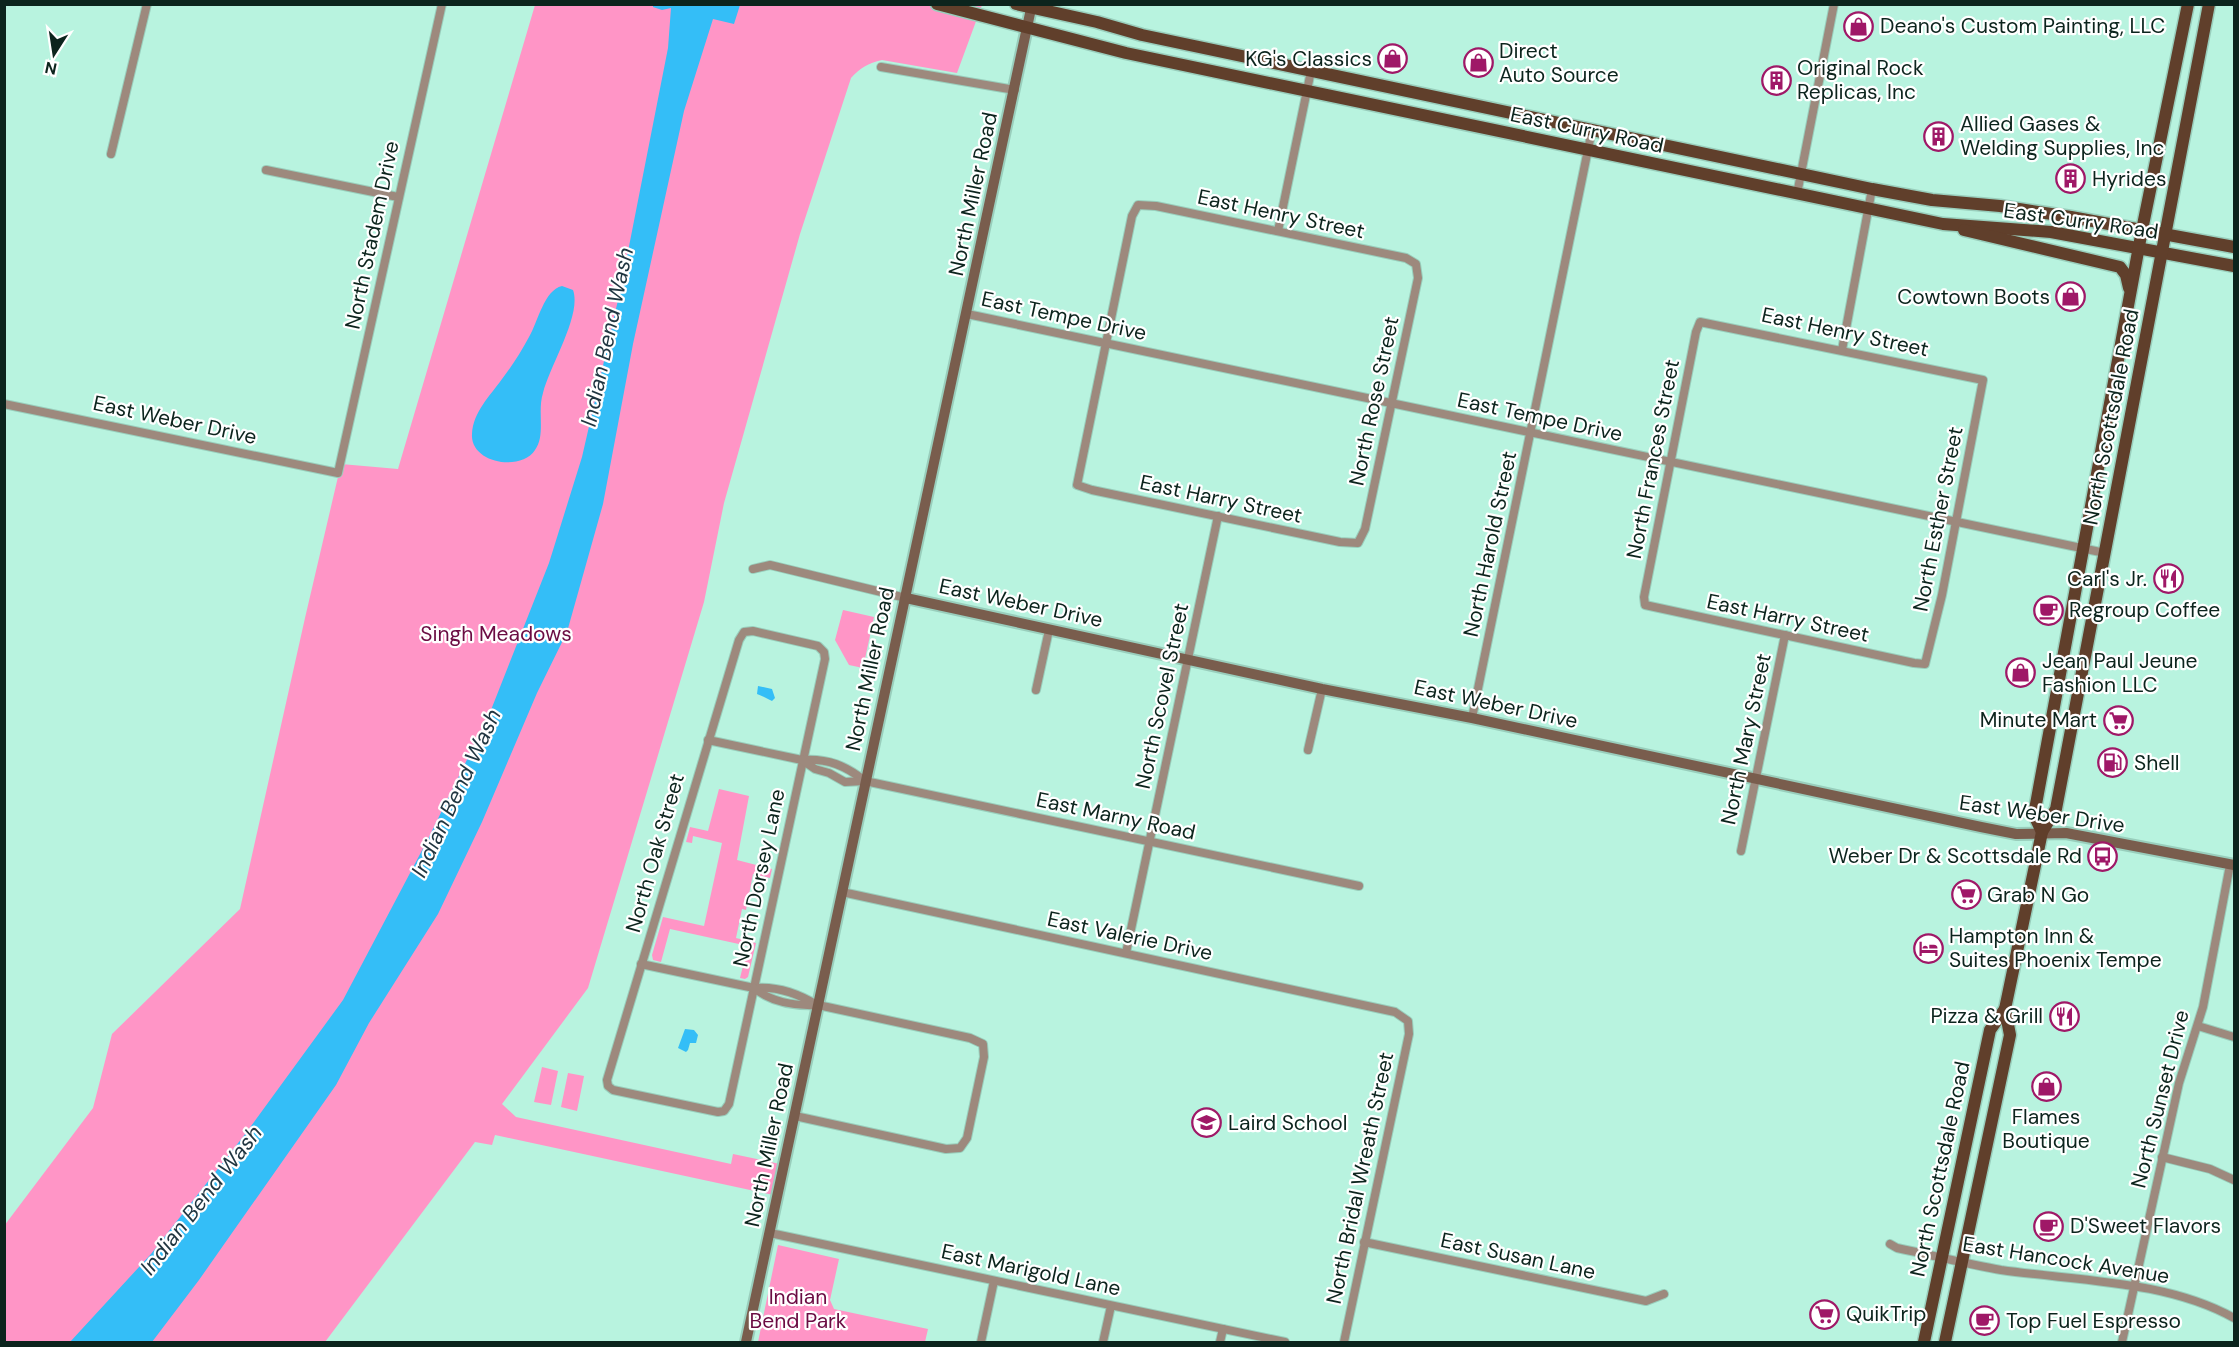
<svg xmlns="http://www.w3.org/2000/svg" width="2239" height="1347" viewBox="0 0 2239 1347" font-family="'DM Sans',sans-serif">
<rect width="100%" height="100%" fill="#b8f3df"/>
<g fill="#ff95c6">
<path d="M535 5H982L957 73 882 60C868 63 860 68 851 78L800 234 724 503 704 602 588 988 502 1104 516 1117 731 1164 733 1154 785 1165 778 1196 495 1135 492 1145 475 1142 325 1342H5L4 1226 93 1108 112 1034 240 909 305 618 341 464 398 469Z"/>
<polygon points="843,610 874,617 863,668 849,665 835,640"/>
<polygon points="719,789 749,796 737,860 772,869 770,878 753,874 746,910 742,909 736,938 756,943 748,977 745,979 740,978 748,946 670,929 661,962 653,960 652,955 663,917 704,926 722,843 693,836 692,843 686,842 690,827 708,831"/>
<polygon points="542,1067 558,1071 551,1105 534,1102"/>
<polygon points="568,1073 584,1076 577,1111 561,1107"/>
<polygon points="778,1245 839,1259 830,1300 834,1309 928,1329 925,1342 758,1342"/>
</g>
<g fill="#34bef7">
<polygon points="653,5 740,5 734,24 713,19 684,111 633,344 603,504 567,632 537,693 482,822 438,914 369,1023 336,1085 199,1280 152,1342 70,1342 151,1254 246,1133 343,1000 428,839 489,715 549,563 582,457 621,287 668,48 671,8 662,10 653,7"/>
<path d="M562 286 573 290C582 315 550 365 543 393 537 411 546 435 535 450 521 472 470 463 472 434 473 412 490 396 502 379 512 366 521 352 529 337 538 322 544 290 562 286Z"/>
<path d="M758 686 772 689 775 698 772 701C767 699 763 696 757 694Z"/>
<polygon points="685,1029 694,1030 698,1035 696,1043 690,1043 688,1050 686,1052 678,1048"/>
</g>
<g fill="none" stroke-linecap="round" stroke-linejoin="round">
<defs>
<g id="street">
<polyline points="881,67 1015,90"/>
<polyline points="111,154 147,4"/>
<polyline points="266,170 398,197"/>
<polyline points="1797,194 1834,4"/>
<polygon points="1138,205 1156,206 1406,258 1416,264 1418,278 1365,529 1358,543 1340,542 1092,490 1077,485 1132,216"/>
<polyline points="1278,231 1311,71"/>
<polyline points="967,314 2105,553"/>
<polygon points="1700,322 1983,380 1942,595 1925,664 1914,663 1645,605 1644,597 1696,332"/>
<polyline points="1842,350 1872,189"/>
<polyline points="4,404 338,473 442,4"/>
<polyline points="753,569 770,565 906,598"/>
<polygon points="753,631 818,646 824,652 825,659 729,1104 724,1111 718,1112 613,1090 608,1086 607,1080 739,640 744,632"/>
<polyline points="1036,690 1049,630"/>
<polyline points="1472,718 1592,130"/>
<path d="M708 740 802 760C828 758 846 766 865 781"/>
<polyline points="1308,750 1322,689"/>
<polyline points="802,760 815,769 829,773 845,782 865,781 1359,886"/>
<polyline points="1741,851 1785,635"/>
<polyline points="842,892 1395,1012 1408,1021 1409,1034 1344,1342"/>
<polyline points="1126,953 1218,516"/>
<path d="M641 964 754 988C776 986 799 994 817 1005"/>
<path d="M754 988C772 1003 796 1006 818 1005L970 1038 983 1044 984 1057 967 1138 960 1148 946 1149 795 1116"/>
<polyline points="2198,1026 2234,1037"/>
<polyline points="2162,1157 2210,1169 2234,1180"/>
<polyline points="770,1233 1285,1342"/>
<polyline points="1364,1242 1646,1301 1664,1294"/>
<path d="M1890 1244 1897 1248C1932 1255 1966 1264 2001 1270 2077 1281 2166 1280 2234 1318"/>
<polyline points="981,1342 994,1281"/>
<polyline points="1103,1342 1111,1306"/>
<polyline points="1220,1342 1223,1329"/>
<polyline points="2122,1342 2179,1083 2203,1007 2230,865"/>
</g>
<g id="secondary">
<polyline points="906,598 1322,689 1472,718 1981,827 2016,834 2066,833 2234,865"/>
<polyline points="746,1342 1032,4"/>
</g>
<g id="primary">
<polyline points="937,4 1126,53 1943,224 2051,232 2234,266"/>
<polyline points="1016,4 1097,22 1142,35 1872,189 1932,200 2000,206 2071,217 2234,247"/>
<polyline points="1964,230 2120,267 2126,275 2129,288"/>
<polyline points="2042,832 2034,815 2142,230 2188,4"/>
<polyline points="1924,1342 1990,1030 2005,1009"/>
<polyline points="1945,1342 2010,1035 2005,1009 2042,832 2056,809 2209,4"/>
</g>
</defs>
<use href="#street" stroke="#99cebc" stroke-width="10"/>
<use href="#secondary" stroke="#99cebc" stroke-width="14"/>
<use href="#primary" stroke="#99cebc" stroke-width="15"/>
<use href="#street" stroke="#9d897d" stroke-width="8"/>
<use href="#secondary" stroke="#795d4d" stroke-width="10"/>
<use href="#primary" stroke="#603f2b" stroke-width="12"/>
</g>
<defs>
<symbol id="shop-ring" viewBox="-11 -11 22 22"><circle r="9.5" fill="#fff" stroke="#9f1867" stroke-width="1.5"/><path d="M-5-2.5h2.3a2.7 3.5 0 0 1 5.4 0H5L5.5 6h-11ZM-1.5-2.5h3a1.5 2.3 0 0 0-3 0Z" fill="#9f1867"/></symbol>
<symbol id="building-ring" viewBox="-11 -11 22 22"><circle r="9.5" fill="#fff" stroke="#9f1867" stroke-width="1.5"/><path d="M-4-6H4V6H1V3H-1V6H-4ZM-2.5-4.3h1.7v1.8h-1.7ZM.8-4.3h1.7v1.8H.8ZM-2.5-1h1.7V.8h-1.7ZM.8-1h1.7V.8H.8Z" fill="#9f1867"/></symbol>
<symbol id="restaurant-ring" viewBox="-11 -11 22 22"><circle r="9.5" fill="#fff" stroke="#9f1867" stroke-width="1.5"/><path d="M-5-6h1v4h1v-4h1v4h1v-4h1v5L-1.5 .5V6h-2V.5L-5-1ZM5-6V6H3V1.5H1.5Q1.5-4 5-6Z" fill="#9f1867"/></symbol>
<symbol id="cafe-ring" viewBox="-11 -11 22 22"><circle r="9.5" fill="#fff" stroke="#9f1867" stroke-width="1.5"/><path d="M-5.5-4.5H6V0H3Q3 3.5 0 3.5H-2.5Q-5.5 3.5-5.5 0ZM3-3.2v2h1.7v-2ZM-6 4.5H4V6H-6Z" fill="#9f1867"/></symbol>
<symbol id="supermarket-ring" viewBox="-11 -11 22 22"><circle r="9.5" fill="#fff" stroke="#9f1867" stroke-width="1.5"/><path d="M-6-5.5h2.5l.6 2H6L4.5 2H-2.5L-4.4-4H-6ZM-1.5 3.2a1.3 1.3 0 1 0 .1 0ZM3 3.2a1.3 1.3 0 1 0 .1 0Z" fill="#9f1867"/></symbol>
<symbol id="fuel-ring" viewBox="-11 -11 22 22"><circle r="9.5" fill="#fff" stroke="#9f1867" stroke-width="1.5"/><path d="M-5.5-6h7V0h2V4h1.3V-2.5L3-4.5l.8-.8L6-3V5H2.5V1h-1V6h-7ZM-4.2-4.7v3.2H.2V-4.7Z" fill="#9f1867"/></symbol>
<symbol id="bus-ring" viewBox="-11 -11 22 22"><circle r="9.5" fill="#fff" stroke="#9f1867" stroke-width="1.5"/><path d="M-5-6H5V4H4V6H2V4H-2V6H-4V4H-5ZM-3.5-4V0h7V-4ZM-3.5 1.2v1.5H-2V1.2ZM2 1.2v1.5H3.5V1.2Z" fill="#9f1867"/></symbol>
<symbol id="hotel-ring" viewBox="-11 -11 22 22"><circle r="9.5" fill="#fff" stroke="#9f1867" stroke-width="1.5"/><path d="M-6-4.5h1.5V1H6V5H4.5V3h-9V5H-6ZM-4 0a1.8 1.8 0 1 1 3.6 0ZM.5 0V-2.5h3Q6-2.5 6 0Z" fill="#9f1867"/></symbol>
<symbol id="school-ring" viewBox="-11 -11 22 22"><circle r="9.5" fill="#fff" stroke="#9f1867" stroke-width="1.5"/><path d="M0-5L7-2L0 1L-7-2ZM-4 1L0 2.5L4 1V4Q0 6-4 4Z" fill="#9f1867"/></symbol>
</defs>
<g fill-rule="evenodd">
<use href="#shop-ring" x="1842" y="10" width="33" height="33"/>
<use href="#shop-ring" x="1376" y="42" width="33" height="33"/>
<use href="#shop-ring" x="1462" y="46" width="33" height="33"/>
<use href="#building-ring" x="1760" y="64" width="33" height="33"/>
<use href="#building-ring" x="1922" y="120" width="33" height="33"/>
<use href="#building-ring" x="2054" y="162" width="33" height="33"/>
<use href="#shop-ring" x="2054" y="280" width="33" height="33"/>
<use href="#restaurant-ring" x="2152" y="562" width="33" height="33"/>
<use href="#cafe-ring" x="2032" y="594" width="33" height="33"/>
<use href="#shop-ring" x="2004" y="656" width="33" height="33"/>
<use href="#supermarket-ring" x="2102" y="704" width="33" height="33"/>
<use href="#fuel-ring" x="2096" y="746" width="33" height="33"/>
<use href="#bus-ring" x="2086" y="840" width="33" height="33"/>
<use href="#supermarket-ring" x="1950" y="878" width="33" height="33"/>
<use href="#hotel-ring" x="1912" y="932" width="33" height="33"/>
<use href="#restaurant-ring" x="2048" y="1000" width="33" height="33"/>
<use href="#shop-ring" x="2030" y="1070" width="33" height="33"/>
<use href="#school-ring" x="1190" y="1106" width="33" height="33"/>
<use href="#cafe-ring" x="2032" y="1210" width="33" height="33"/>
<use href="#supermarket-ring" x="1808" y="1298" width="33" height="33"/>
<use href="#cafe-ring" x="1968" y="1304" width="33" height="33"/>
</g>
<g text-anchor="middle" dominant-baseline="central" stroke-width="4.5" stroke-linejoin="round" paint-order="stroke">
<g font-size="21" fill="#0c241d" stroke="#fff" text-anchor="start">
<text x="1880" y="26">Deano's Custom Painting, LLC</text>
<text x="1499" y="51">Direct<tspan x="1499" dy="24">Auto Source</tspan></text>
<text x="1372" y="59" text-anchor="end">KG's Classics</text>
<text x="1797" y="68">Original Rock<tspan x="1797" dy="24">Replicas, Inc</tspan></text>
<text x="1960" y="124">Allied Gases &amp;<tspan x="1960" dy="24">Welding Supplies, Inc</tspan></text>
<text x="2092" y="179">Hyrides</text>
<text x="2050" y="297" text-anchor="end">Cowtown Boots</text>
<text x="2147" y="579" text-anchor="end">Carl's Jr.</text>
<text x="2069" y="610">Regroup Coffee</text>
<text x="2042" y="661">Jean Paul Jeune<tspan x="2042" dy="24">Fashion LLC</tspan></text>
<text x="2097" y="720" text-anchor="end">Minute Mart</text>
<text x="2134" y="763">Shell</text>
<text x="2082" y="856" text-anchor="end">Weber Dr &amp; Scottsdale Rd</text>
<text x="1987" y="895">Grab N Go</text>
<text x="1949" y="936">Hampton Inn &amp;<tspan x="1949" dy="24">Suites Phoenix Tempe</tspan></text>
<text x="2043" y="1016" text-anchor="end">Pizza &amp; Grill</text>
<text x="2046" y="1117" text-anchor="middle">Flames<tspan x="2046" dy="24">Boutique</tspan></text>
<text x="1228" y="1123">Laird School</text>
<text x="2070" y="1226">D'Sweet Flavors</text>
<text x="1846" y="1314">QuikTrip</text>
<text x="2006" y="1321">Top Fuel Espresso</text>
</g>
<g font-size="21" fill="#0c241d" stroke="#fff">
<text transform="translate(1587 130) rotate(12)">East Curry Road</text>
<text transform="translate(973 194) rotate(-78)">North Miller Road</text>
<text transform="translate(1281 214) rotate(12)">East Henry Street</text>
<text transform="translate(2081 221) rotate(8)">East Curry Road</text>
<text transform="translate(372 235) rotate(-78)">North Stadem Drive</text>
<text transform="translate(1064 316) rotate(12)">East Tempe Drive</text>
<text transform="translate(1845 332) rotate(12)">East Henry Street</text>
<text transform="translate(1374 401) rotate(-78)">North Rose Street</text>
<text transform="translate(1540 417) rotate(12)">East Tempe Drive</text>
<text transform="translate(2111 417) rotate(-79)">North Scottsdale Road</text>
<text transform="translate(175 420) rotate(12)">East Weber Drive</text>
<text transform="translate(1653 459) rotate(-79)">North Frances Street</text>
<text transform="translate(1221 499) rotate(12)">East Harry Street</text>
<text transform="translate(1938 519) rotate(-79)">North Esther Street</text>
<text transform="translate(1490 544) rotate(-78)">North Harold Street</text>
<text transform="translate(1021 603) rotate(12)">East Weber Drive</text>
<text transform="translate(1788 618) rotate(12)">East Harry Street</text>
<text transform="translate(870 669) rotate(-78)">North Miller Road</text>
<text transform="translate(1162 696) rotate(-78)">North Scovel Street</text>
<text transform="translate(1496 704) rotate(12)">East Weber Drive</text>
<text transform="translate(1746 739) rotate(-78)">North Mary Street</text>
<text transform="translate(2042 814) rotate(8)">East Weber Drive</text>
<text transform="translate(1116 816) rotate(12)">East Marny Road</text>
<text transform="translate(655 853) rotate(-74)">North Oak Street</text>
<text transform="translate(759 878) rotate(-78)">North Dorsey Lane</text>
<text transform="translate(1130 936) rotate(12)">East Valerie Drive</text>
<text transform="translate(2160 1099) rotate(-76)">North Sunset Drive</text>
<text transform="translate(769 1145) rotate(-78)">North Miller Road</text>
<text transform="translate(1940 1169) rotate(-78)">North Scottsdale Road</text>
<text transform="translate(1360 1178) rotate(-78)">North Bridal Wreath Street</text>
<text transform="translate(1518 1256) rotate(12)">East Susan Lane</text>
<text transform="translate(2066 1260) rotate(9)">East Hancock Avenue</text>
<text transform="translate(1031 1270) rotate(12)">East Marigold Lane</text>
</g>
<g font-size="21" fill="#6b0c43" stroke="#fff">
<text x="496" y="634">Singh Meadows</text>
<text x="798" y="1297">Indian<tspan x="798" dy="24">Bend Park</tspan></text>
</g>
<g font-size="22" font-style="italic" fill="#1f3540" stroke="#fff">
<text transform="translate(607 337) rotate(-78)">Indian Bend Wash</text>
<text transform="translate(456 793) rotate(-65)">Indian Bend Wash</text>
<text transform="translate(201 1200) rotate(-52)">Indian Bend Wash</text>
</g>
</g>
<rect width="2239" height="1347" fill="none" stroke="#0c241d" stroke-width="12"/>
<g transform="translate(54 54) rotate(192)" stroke="#ffffff" stroke-width="4.5" paint-order="stroke">
<path d="M0-4.5L10 22L0 15L-10 22Z" fill="#0c241d"/>
<text y="-9" font-size="16" font-weight="bold" text-anchor="middle" fill="#0c241d">N</text>
</g>
</svg>
